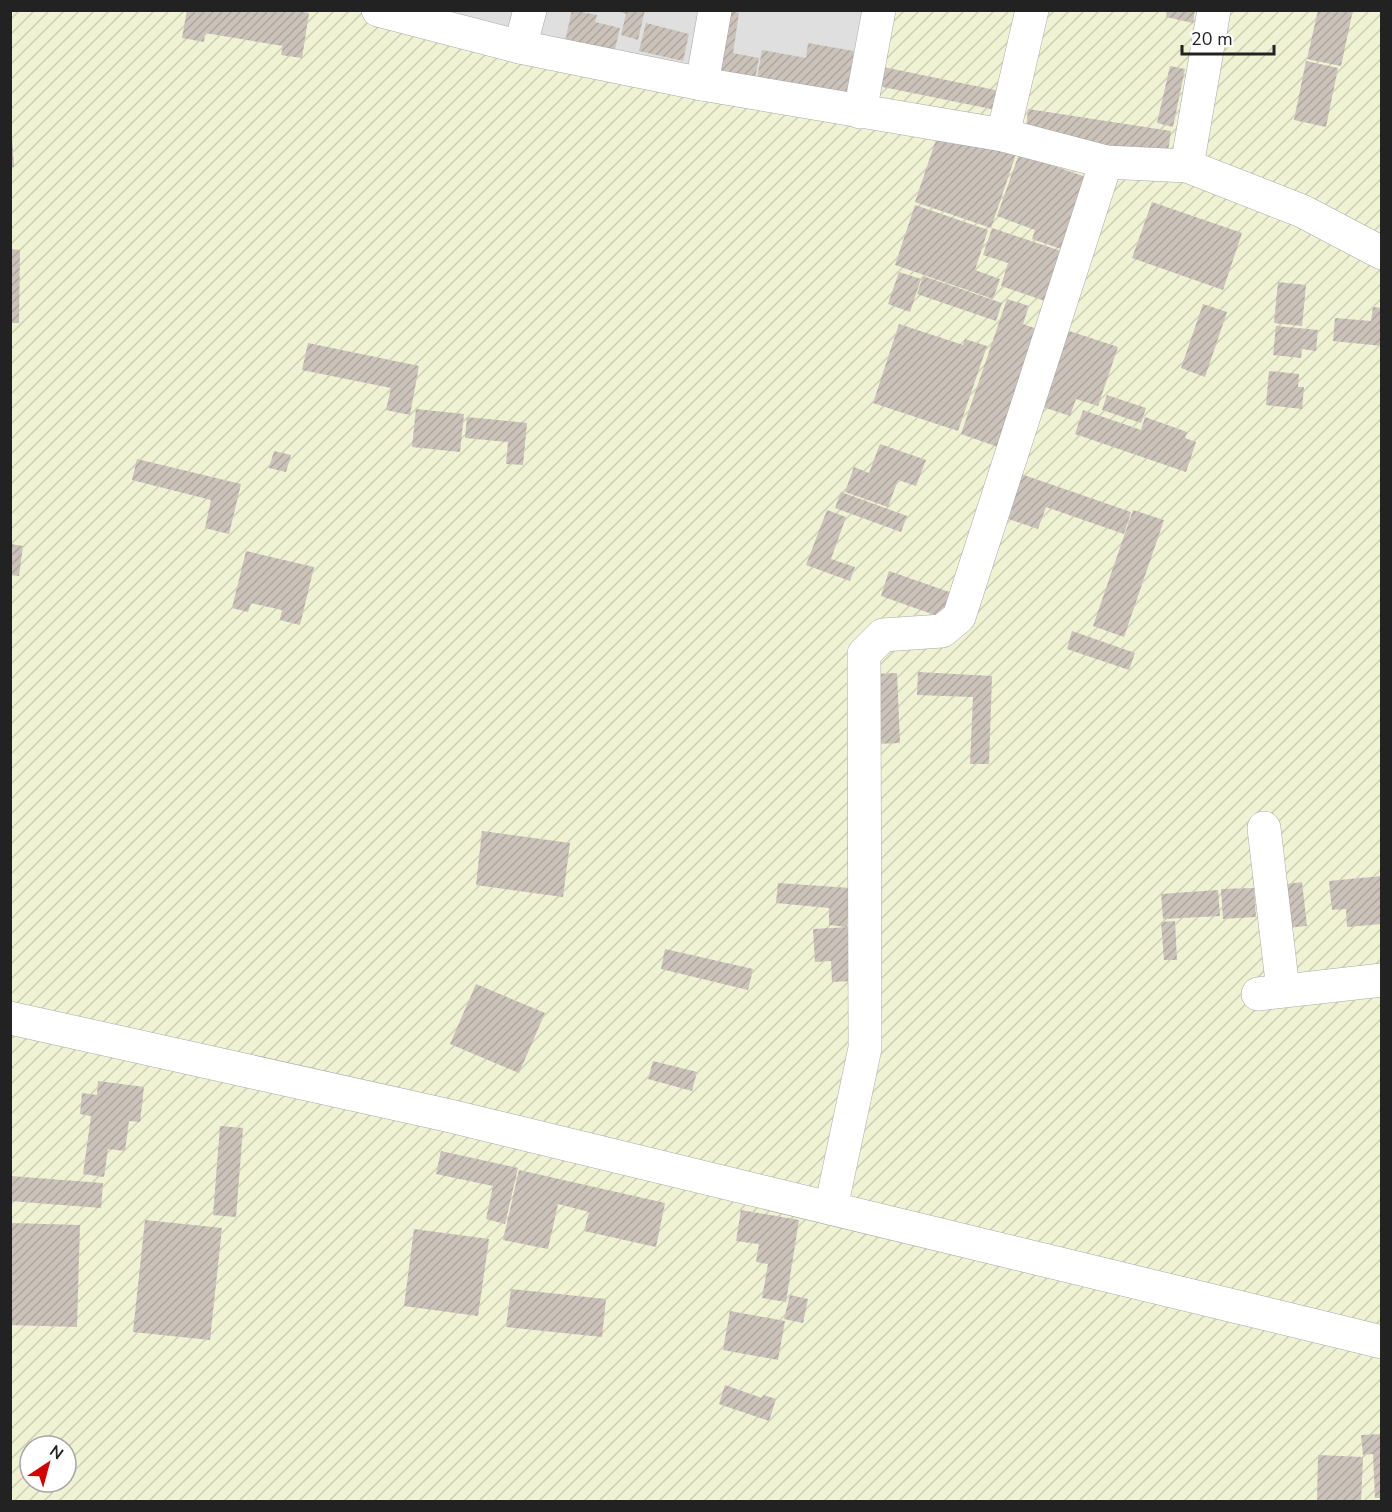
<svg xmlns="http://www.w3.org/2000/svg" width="1392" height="1512" viewBox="0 0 1392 1512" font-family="'Nunito Sans',sans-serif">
<defs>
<pattern id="farmland-furrows" width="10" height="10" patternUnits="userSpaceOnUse" patternTransform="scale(1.5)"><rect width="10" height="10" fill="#eff2d3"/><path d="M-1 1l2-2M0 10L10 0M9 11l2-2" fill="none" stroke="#cdcfb5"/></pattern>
<pattern id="building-hatch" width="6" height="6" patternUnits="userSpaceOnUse" patternTransform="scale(1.5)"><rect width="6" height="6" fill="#cbc2ba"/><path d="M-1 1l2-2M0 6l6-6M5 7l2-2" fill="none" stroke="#aea6a0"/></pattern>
</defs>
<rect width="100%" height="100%" fill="#f2efe8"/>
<polygon fill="#e0dfdf" points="378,11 879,11 860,112"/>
<path fill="url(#farmland-furrows)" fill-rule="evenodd" d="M10 11H378L860 112 879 11H1381V1501H11ZM30 1446H66V1482H30Z"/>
<g fill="url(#building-hatch)">
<polygon points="187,10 292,10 309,13 302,58 281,55 283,46 205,33 204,42 182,38"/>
<polygon points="572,10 597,15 595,22 620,28 614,53 565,41"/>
<polygon points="645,10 638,40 621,35 626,14 615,10"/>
<polygon points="728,10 739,13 733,53 759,58 755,79 710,71"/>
<polygon points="1167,10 1195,10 1193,23 1166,17"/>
<polygon points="1318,10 1353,10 1341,66 1307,59"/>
<polygon points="646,23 689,34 683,61 639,51"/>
<polygon points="808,43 854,51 847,95 757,79 762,50 806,58"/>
<polygon points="1306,61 1338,68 1326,127 1294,120"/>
<polygon points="1170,66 1185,69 1173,127 1157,123"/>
<polygon points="883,67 1005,92 1001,111 878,86"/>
<polygon points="1028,109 1171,131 1167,160 1026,131"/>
<polygon points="940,128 1016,154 991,228 915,202"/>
<polygon points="10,137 12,137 14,167 10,167"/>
<polygon points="1019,154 1086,177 1061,249 1032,239 1035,230 997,216"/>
<polygon points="1152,202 1242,233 1223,290 1132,258"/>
<polygon points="915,205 988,230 975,270 1000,279 993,299 895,265"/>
<polygon points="992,228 1061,251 1045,301 1001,286 1008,263 983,255"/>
<polygon points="10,249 20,250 19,323 10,323"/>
<polygon points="899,272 921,279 910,312 888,304"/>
<polygon points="923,276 1002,303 996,321 917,294"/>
<polygon points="1278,282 1306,285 1302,326 1274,323"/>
<polygon points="1007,299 1029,306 1023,324 1037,329 998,447 961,434"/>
<polygon points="1203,304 1227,312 1205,377 1181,368"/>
<polygon points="1373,307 1382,308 1382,346 1333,341 1335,318 1371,321"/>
<polygon points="899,324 963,345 965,339 987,346 958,431 873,403"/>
<polygon points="1276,326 1318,330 1316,351 1302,349 1301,358 1273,355"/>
<polygon points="1060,328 1118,347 1098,406 1076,399 1070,416 1034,404"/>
<polygon points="308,343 419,366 410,415 386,410 391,388 302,370"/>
<polygon points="1269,371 1299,374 1298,387 1304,387 1302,409 1266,405"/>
<polygon points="1107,395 1146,408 1141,423 1102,410"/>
<polygon points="416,409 464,414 460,452 412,447"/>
<polygon points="1083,410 1141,430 1145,417 1187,432 1185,438 1196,442 1186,472 1075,434"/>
<polygon points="467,417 527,423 523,465 506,464 508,442 465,438"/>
<polygon points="880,444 926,460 916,486 898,480 888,507 845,492 854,467 869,473"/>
<polygon points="274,451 291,455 286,472 269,468"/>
<polygon points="137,459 241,484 229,534 205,528 211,500 132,480"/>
<polygon points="1021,474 1131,512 1124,534 1046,507 1038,529 1006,518"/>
<polygon points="841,492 907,516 901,532 835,508"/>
<polygon points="827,510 846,517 831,559 855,567 850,581 806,565"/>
<polygon points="1133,510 1164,520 1124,637 1093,626"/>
<polygon points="10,544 23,546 19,576 10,575"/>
<polygon points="246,551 314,567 300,625 280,620 282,610 251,603 248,612 232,608"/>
<polygon points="889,571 955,594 946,619 881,596"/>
<polygon points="1072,631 1135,653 1129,670 1067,649"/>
<polygon points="918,672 992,676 989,764 970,764 973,697 917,695"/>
<polygon points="897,673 900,743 875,744 872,674"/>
<polygon points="482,831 570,843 563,897 476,885"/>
<polygon points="1382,876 1382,924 1347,927 1346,909 1332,910 1329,881"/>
<polygon points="1302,882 1307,926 1286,928 1281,885"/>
<polygon points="778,883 850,888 847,927 829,925 829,908 776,903"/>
<polygon points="1254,888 1256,917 1223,919 1221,889"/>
<polygon points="1218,890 1220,916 1163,919 1161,894"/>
<polygon points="1175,921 1177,960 1164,960 1161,922"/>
<polygon points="850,927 853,981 832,982 831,961 815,962 813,929"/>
<polygon points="665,949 753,969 748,990 661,969"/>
<polygon points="476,984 545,1013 519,1073 450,1044"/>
<polygon points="653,1061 697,1072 692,1091 648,1079"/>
<polygon points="98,1081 144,1087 140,1122 129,1121 125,1151 108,1149 104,1177 83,1174 91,1116 80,1114 82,1093 97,1095"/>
<polygon points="220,1126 243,1128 236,1217 213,1215"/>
<polygon points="441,1151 518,1168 505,1224 486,1219 493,1186 436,1174"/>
<polygon points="519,1170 665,1203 656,1247 584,1231 589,1212 558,1204 548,1249 503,1240"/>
<polygon points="10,1176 103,1183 101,1208 10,1201"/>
<polygon points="741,1210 799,1220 786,1302 762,1298 768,1264 756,1262 759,1244 736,1241"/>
<polygon points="145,1220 222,1228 210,1340 133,1332"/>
<polygon points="10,1223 80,1225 77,1327 10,1325"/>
<polygon points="414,1229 489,1239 478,1316 404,1306"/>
<polygon points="511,1289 606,1299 602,1337 506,1327"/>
<polygon points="790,1295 808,1299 803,1323 784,1319"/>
<polygon points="730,1311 785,1321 778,1360 723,1350"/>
<polygon points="725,1385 762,1398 763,1395 776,1399 769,1421 719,1404"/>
<polygon points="1382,1434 1382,1498 1375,1498 1373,1454 1363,1455 1361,1435"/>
<polygon points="1318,1455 1363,1457 1361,1502 1317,1502"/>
</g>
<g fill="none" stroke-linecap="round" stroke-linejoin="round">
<defs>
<g id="minor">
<polyline points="378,10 520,47 702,84 1003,135 1106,162 1187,166 1302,211 1382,253"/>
<polyline points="520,47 530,10"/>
<polyline points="702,84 715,10"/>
<polyline points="860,112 879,10"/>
<polyline points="1003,135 1032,10"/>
<polyline points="1187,166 1214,10"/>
<polyline points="1264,828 1283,990"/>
<polyline points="1258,994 1382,980"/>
<polyline points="831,1208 865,1048 864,654 883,635 942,631 959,617 1106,162"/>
</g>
<polyline id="tertiary" points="10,1018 446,1115 1382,1342"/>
</defs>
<use href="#minor" stroke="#a9a9a9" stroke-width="34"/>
<use href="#tertiary" stroke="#a9a9a9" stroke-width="34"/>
<use href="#minor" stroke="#fff" stroke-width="33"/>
<use href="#tertiary" stroke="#fff" stroke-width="33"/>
</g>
<rect width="1392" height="1512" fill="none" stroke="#222222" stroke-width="24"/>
<g transform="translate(48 1464) rotate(36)"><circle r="28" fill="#ffffff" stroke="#a7a7a7" stroke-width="1.5"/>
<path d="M0-4.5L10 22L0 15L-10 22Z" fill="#d30200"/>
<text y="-9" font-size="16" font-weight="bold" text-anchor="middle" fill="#222222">N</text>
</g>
<path d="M1182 45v9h92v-9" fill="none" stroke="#222222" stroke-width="3"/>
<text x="1191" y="45" font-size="18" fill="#222222" stroke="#ffffff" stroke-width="4.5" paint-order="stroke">20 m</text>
</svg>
